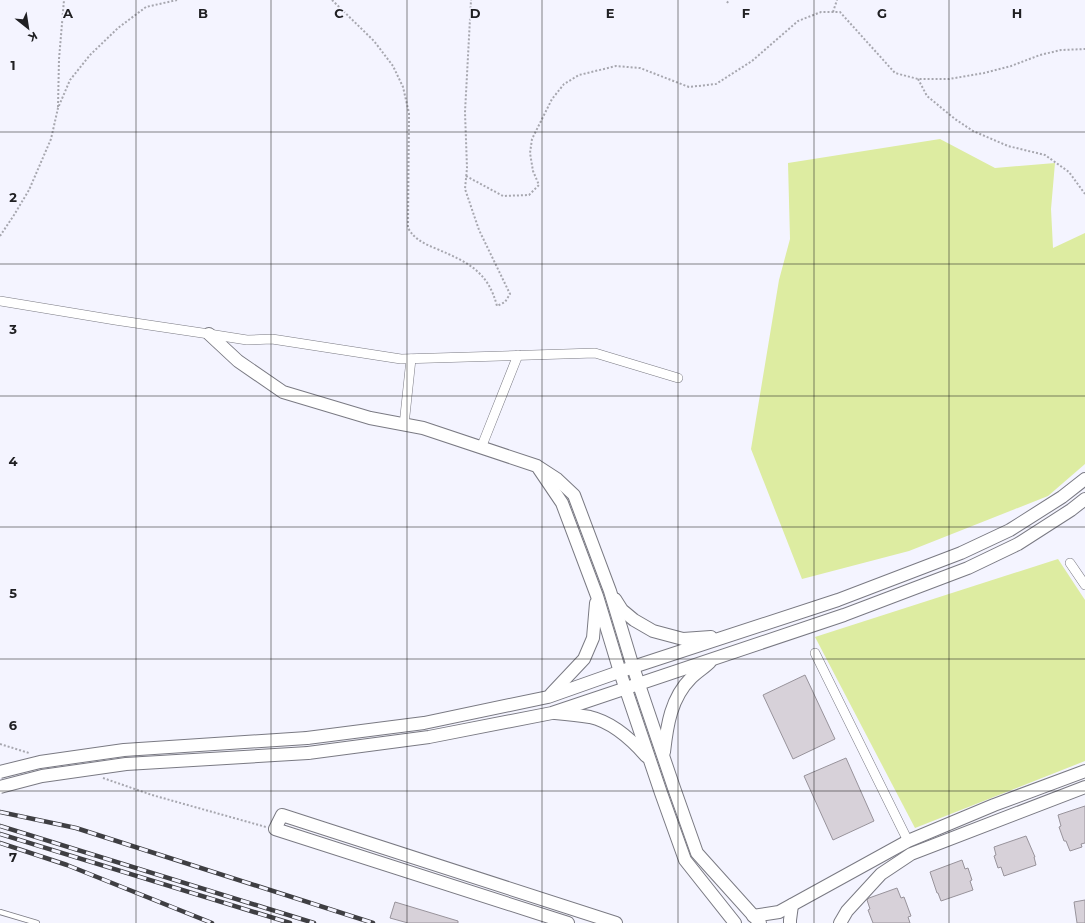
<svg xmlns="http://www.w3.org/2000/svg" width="1085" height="923" viewBox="0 0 1085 923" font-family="Montserrat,sans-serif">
<rect width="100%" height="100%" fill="#f4f4ff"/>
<g fill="#ddeca1">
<polygon points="940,139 995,168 1055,163 1051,209 1053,248 1085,233 1085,464 1048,496 909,551 802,579 751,449 779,280 790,239 788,163"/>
<polygon points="1058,559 1085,600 1085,761 915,828 815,637"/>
</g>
<g fill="#d7d1d9" stroke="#98939b">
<polygon points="805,675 835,739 793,759 763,695"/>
<polygon points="846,758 874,821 833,840 804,776"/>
<polygon points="1085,806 1085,843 1081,844 1082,847 1070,851 1066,841 1064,841 1059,827 1061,826 1058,815"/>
<polygon points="1026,836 1035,857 1034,857 1036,865 1004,876 1001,867 998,868 994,856 996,855 994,847"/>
<polygon points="962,860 965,869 968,868 972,880 970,881 973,890 941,901 938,893 937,893 930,872"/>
<polygon points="897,888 901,898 904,897 911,916 908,917 910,923 873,923 868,910 870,909 867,900 869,898"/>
<polygon points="1085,900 1085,923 1077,923 1074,902"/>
<polygon points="395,902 458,921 458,923 408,923 390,918"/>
</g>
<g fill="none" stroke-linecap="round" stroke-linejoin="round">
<defs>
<polyline id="lane" points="0,912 37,923"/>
<g id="street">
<polyline points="0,301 115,320 209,334 247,340 272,339 401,359 595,353 678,378"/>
<polyline points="404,425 411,359"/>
<polyline points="481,448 518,355"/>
<polyline points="1070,563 1085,585"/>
<polyline points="815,653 908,841"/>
</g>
<g id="secondary">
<polyline points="209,334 238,361 283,392 370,418 423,428 537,466 557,479 574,495 610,591 633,667 674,788 697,853 760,923"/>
<polyline points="539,469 562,503 597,596 620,672 661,793 685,860 735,923"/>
<polyline points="615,599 622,610 634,620 653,631 683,639 711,637"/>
<polyline points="551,694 584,659 593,638 596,603"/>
<path d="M555 713C567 714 578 715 590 717 612 722 631 739 646 756"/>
<polyline points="307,738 424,723 548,697 633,667 838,600 961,553 1010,530 1062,497 1085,479"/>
<path d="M664 752C667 725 671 698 691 678 697 672 704 668 710 662"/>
<polyline points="308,753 429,737 552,713 844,615 968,568 1018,544 1071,510 1085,499"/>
<polyline points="753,916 779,912 908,841 994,805 1085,771"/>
<polyline points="568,923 275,829 282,815 616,923"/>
<polyline points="790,923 790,920 792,905"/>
<polyline points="840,923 847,911 881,874 911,854 1085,787"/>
</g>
</defs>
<use href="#lane" stroke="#7a7a83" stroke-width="6"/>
<use href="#street" stroke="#7a7a83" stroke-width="10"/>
<use href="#secondary" stroke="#7a7a83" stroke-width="14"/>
<g stroke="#a7a7af" stroke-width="2" stroke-dasharray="2 2" stroke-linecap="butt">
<path d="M332 0 374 41 393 66 403 87 409 113 408 228C415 240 425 244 437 249 467 262 488 271 497 306L505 302 510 294 479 230 465 189 467 168 465 112 471 0"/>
<polyline points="727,3 729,0"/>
<polyline points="833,12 837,0"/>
<polyline points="918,79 927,96 955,119 973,131 1008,146 1045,155 1069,172 1085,194"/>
<polyline points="58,107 59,59 64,0"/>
<polyline points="466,176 503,196 529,195 539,185 533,171 530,153 532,139 552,99 564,84 579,75 616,66 640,68 689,87 716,84 752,61 798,21 821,12 840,12 895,73 918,79 949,79 984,73 1011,66 1040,55 1061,50 1085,49"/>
<polyline points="0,236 14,215 29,190 51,139 58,108 70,80 90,55 118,28 146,7 177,0"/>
<polyline points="0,744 29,753"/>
<polyline points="103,778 152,795 266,827"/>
</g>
<use href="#lane" stroke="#fff" stroke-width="4.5"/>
<use href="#street" stroke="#fff" stroke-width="9"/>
<use href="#secondary" stroke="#fff" stroke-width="12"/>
<defs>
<g id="rail">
<polyline points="0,812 76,828 373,923"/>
<polyline points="0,826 314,923"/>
<polyline points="0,834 290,923"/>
<polyline points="0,843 67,865 212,923"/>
</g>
</defs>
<use href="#rail" stroke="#3f3f43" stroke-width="4.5"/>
<use href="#rail" stroke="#f4f4ff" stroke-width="3" stroke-dasharray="9" stroke-linecap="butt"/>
<defs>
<g id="secondary-bridge">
<polyline points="0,772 40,762 124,750 307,738"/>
<polyline points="0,787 42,776 126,764 308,753"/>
</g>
</defs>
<use href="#secondary-bridge" stroke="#7a7a83" stroke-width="14" stroke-linecap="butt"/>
<use href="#secondary-bridge" stroke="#fff" stroke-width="12"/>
</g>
<path fill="none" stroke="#202023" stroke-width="1" stroke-opacity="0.55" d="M136 0V923M271 0V923M407 0V923M542 0V923M678 0V923M814 0V923M949 0V923M0 132H1085M0 264H1085M0 396H1085M0 527H1085M0 659H1085M0 791H1085"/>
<g font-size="13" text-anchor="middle" font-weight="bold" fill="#202023" stroke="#f4f4ff" stroke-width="3.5" stroke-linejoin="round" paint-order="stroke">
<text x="68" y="18">A</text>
<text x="203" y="18">B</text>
<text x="339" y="18">C</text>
<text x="475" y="18">D</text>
<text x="610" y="18">E</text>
<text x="746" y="18">F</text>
<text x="882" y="18">G</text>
<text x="1017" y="18">H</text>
<text x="13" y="70">1</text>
<text x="13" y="202">2</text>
<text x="13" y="334">3</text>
<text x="13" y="466">4</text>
<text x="13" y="598">5</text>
<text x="13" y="730">6</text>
<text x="13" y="862">7</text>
</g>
<g transform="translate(28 28) rotate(150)" stroke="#f4f4ff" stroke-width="3" paint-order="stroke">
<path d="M0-3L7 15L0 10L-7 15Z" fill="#202023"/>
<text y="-6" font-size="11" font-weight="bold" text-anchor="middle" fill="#202023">K</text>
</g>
</svg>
